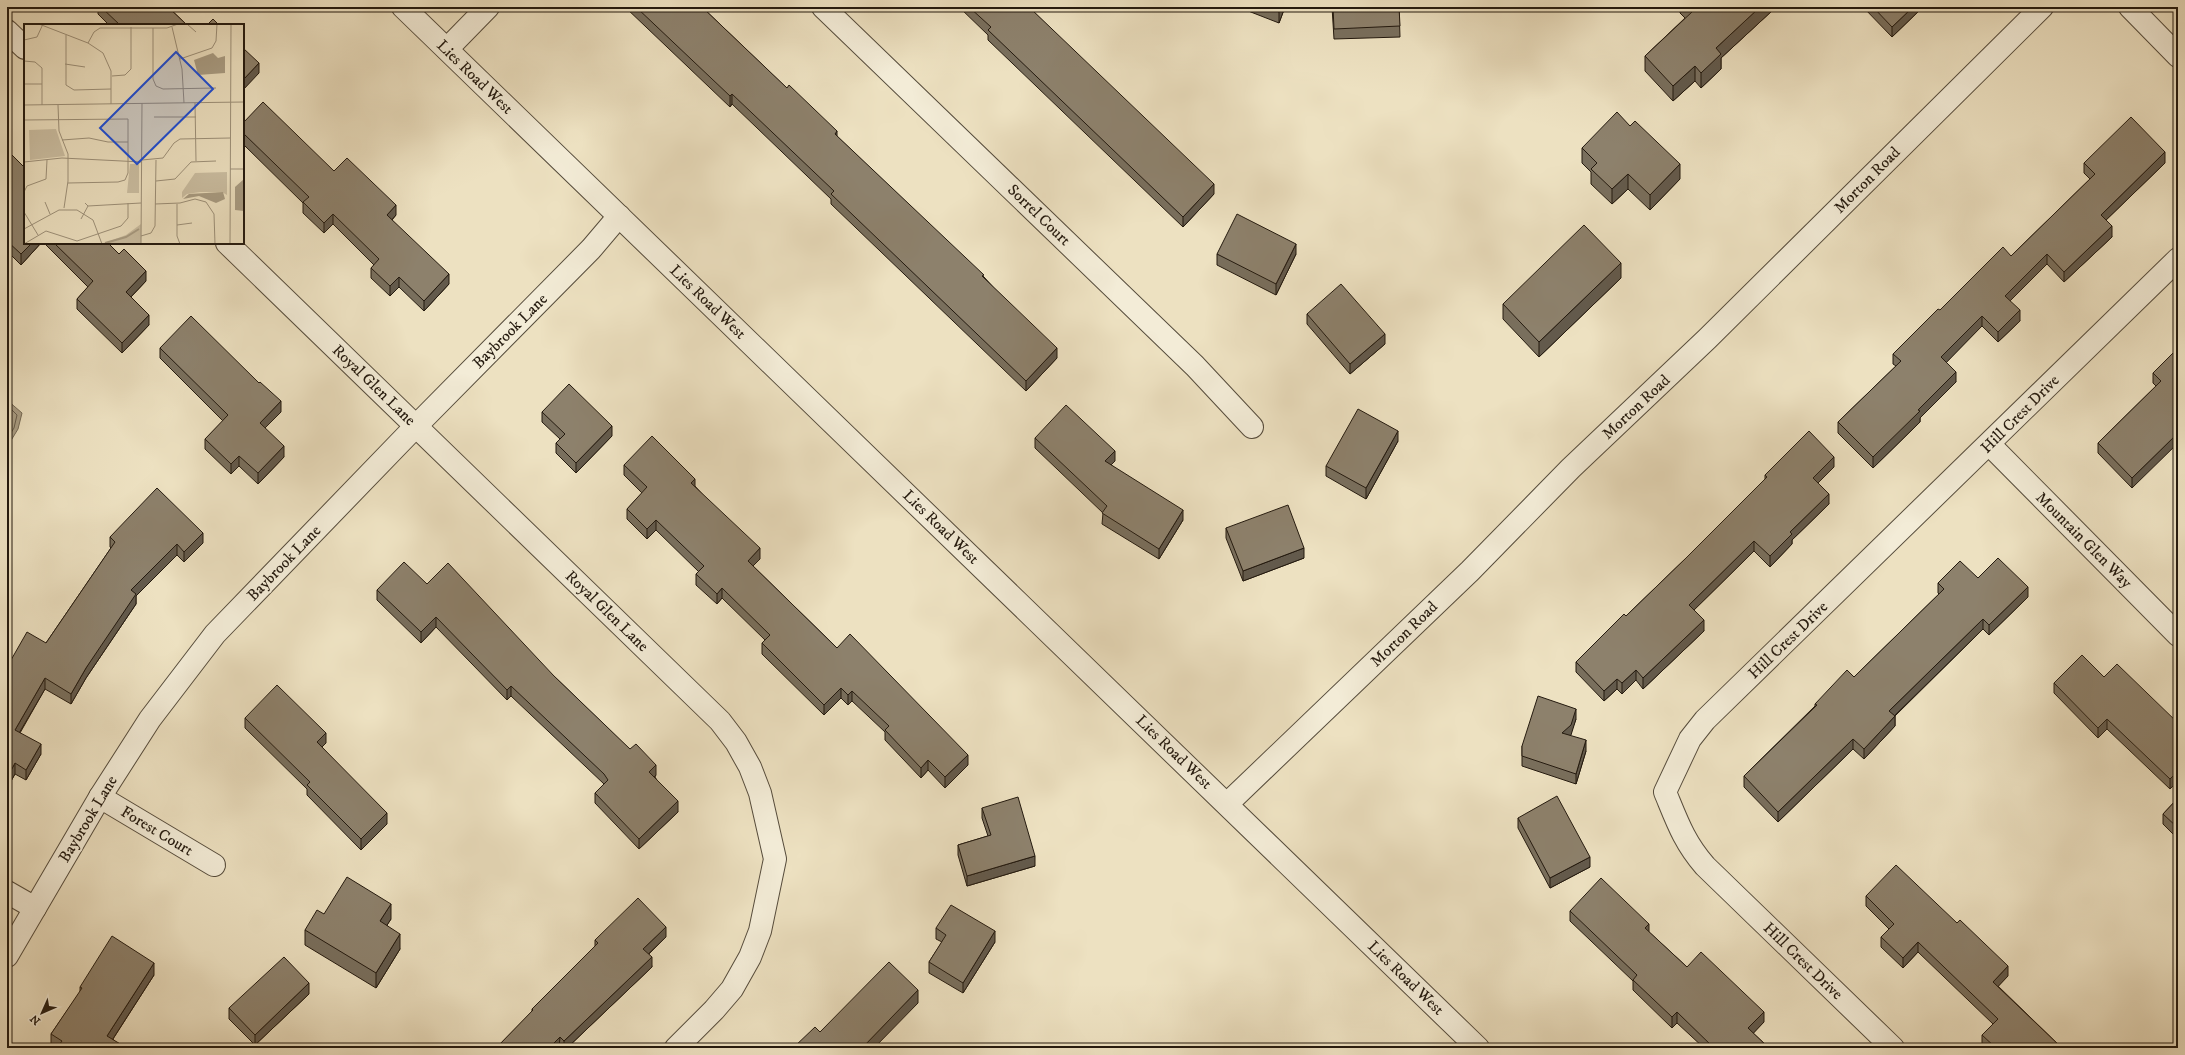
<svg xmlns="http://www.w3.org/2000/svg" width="2185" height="1055" viewBox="0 0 2185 1055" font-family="'IM FELL DW Pica',serif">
<rect width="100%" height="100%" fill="#ede1c1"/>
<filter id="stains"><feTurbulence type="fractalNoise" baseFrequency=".005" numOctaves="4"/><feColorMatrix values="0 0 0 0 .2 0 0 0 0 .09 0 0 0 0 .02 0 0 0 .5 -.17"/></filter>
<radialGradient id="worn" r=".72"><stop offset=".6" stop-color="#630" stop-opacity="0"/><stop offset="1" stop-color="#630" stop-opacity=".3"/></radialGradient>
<polygon fill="#a99d84" stroke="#746955" points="7,400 22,413 18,429 7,447"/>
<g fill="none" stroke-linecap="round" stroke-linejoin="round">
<polyline stroke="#665c4a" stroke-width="1" points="7,405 17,415 14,428 7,439"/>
<defs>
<g id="minor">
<polyline points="403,7 1478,1048"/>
<polyline points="823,7 1195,366 1252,427"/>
<polyline points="2130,7 2178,56"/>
<polyline points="7,31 25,48"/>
<polyline points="447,49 488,7"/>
<polyline points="227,243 720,721 736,742 750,767 760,793 775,859 760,931 750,957 732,989 714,1010 676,1048"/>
<polyline points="1990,445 2178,635"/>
<polyline points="100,797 214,865"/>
<polyline points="1227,804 1470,571 1571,468 1707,339 2042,7"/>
<polyline points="7,892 35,908"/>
<polyline points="7,956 100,797 150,719 215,634 416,426 591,249 619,216"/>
<path d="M1893 1048 1705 866C1684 842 1677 821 1665 792L1690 739 1705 720 2178 259"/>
</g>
</defs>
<use href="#minor" stroke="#564c3c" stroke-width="24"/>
<use href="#minor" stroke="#f3ecd7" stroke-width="22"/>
</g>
<g fill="#796f5d" stroke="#241a0f">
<polygon points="98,7 168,7 187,25 109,25 98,14"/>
<polygon points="625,7 702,7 984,277 1057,358 1026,391 831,204 831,199 732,104 730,107"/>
<polygon points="959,7 1029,7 1214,194 1183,227 988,40 988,35"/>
<polygon points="1238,7 1285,7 1279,23"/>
<polygon points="1332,7 1399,7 1400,37 1334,39"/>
<polygon points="1680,7 1773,7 1773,10 1721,58 1721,69 1701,88 1695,81 1673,101 1645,71 1645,56 1685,18 1680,13"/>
<polygon points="1863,7 1923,7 1892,37"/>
<polygon points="243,123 334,171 396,215 392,220 449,284 424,311 399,287 390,296 371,278 371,268 374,265 333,224 324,233 303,213 303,203 243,144"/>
<polygon points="7,138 8,149 7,150 25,243 41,243 21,265 7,251"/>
<polygon points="1582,148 1680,179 1650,210 1628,189 1612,204 1591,184 1591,172 1582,163"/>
<polygon points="2084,163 2165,163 2106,220 2112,237 2064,282 2047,264 2010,301 2020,321 1998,342 1982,326 1946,362 1956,382 1920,418 1920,422 1873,468 1838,433 1838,422 1896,366 1893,364 1893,354 1940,310 2011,256 2090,179 2084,173"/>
<polygon points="44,243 108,243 146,281 131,297 149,325 122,353 77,309 77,299 88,287"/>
<polygon points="1217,254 1296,254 1276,295 1217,265"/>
<polygon points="1621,278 1539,357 1503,319 1503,304"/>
<polygon points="1307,314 1385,344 1350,374 1307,324"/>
<polygon points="160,348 281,412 265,428 284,457 258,484 239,466 231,474 205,449 205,439 223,421 160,358"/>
<polygon points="2178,353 2132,488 2098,453 2098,443 2156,386 2153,383 2153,373"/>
<polygon points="542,412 612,436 576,473 556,453 556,443 560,439 542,422"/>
<polygon points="1035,438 1115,461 1111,465 1183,520 1159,559 1102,524 1103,513 1035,448"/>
<polygon points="1398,441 1366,499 1326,476 1326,466"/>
<polygon points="624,465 695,486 760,559 753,566 837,648 968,765 945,788 928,770 921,778 885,740 885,732 852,701 848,705 841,698 824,715 762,654 762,643 765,640 722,598 717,604 696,585 696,574 699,572 656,530 647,539 627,519 627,509 642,493 624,475"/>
<polygon points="1834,467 1818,483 1829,504 1792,540 1792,544 1770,567 1754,551 1694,610 1704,631 1643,689 1636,680 1622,694 1617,689 1604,701 1576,672 1576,662 1626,616 1685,559 1765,479 1765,475"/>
<polygon points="1226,528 1304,558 1243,581 1226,538"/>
<polygon points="110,537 203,543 184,562 177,555 136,596 136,604 86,678 71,704 45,689 20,733 41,754 26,780 15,774 7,788 7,667 46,643 111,548 110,547"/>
<polygon points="1978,578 2028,597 1989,635 1983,629 1895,716 1895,726 1864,759 1853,749 1778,822 1744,787 1744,776 1815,706 1815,704 1854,677 1939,594 1938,593 1938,583"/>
<polygon points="427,584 554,676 656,775 655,777 678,812 639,849 595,803 595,793 604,784 511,696 507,700 436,627 421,643 377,600 377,590"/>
<polygon points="2104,677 2178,723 2178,781 2170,789 2107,729 2098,738 2054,693 2054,683"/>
<polygon points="245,718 326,743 322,747 387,824 361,850 307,795 307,789 245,728"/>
<polygon points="1576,719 1570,735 1586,751 1576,784 1522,766 1522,746"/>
<polygon points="2178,798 2178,839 2163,824 2163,814"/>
<polygon points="982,808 1035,866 967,886 958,855 958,845 988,836 982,818"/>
<polygon points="1518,818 1590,867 1550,888 1518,828"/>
<polygon points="1866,896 2008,976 1998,986 2062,1048 1985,1048 1982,1045 1982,1035 1993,1024 1918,952 1903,968 1881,947 1881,937 1889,929 1866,906"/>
<polygon points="1570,911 1649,932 1687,967 1764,1022 1753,1033 1769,1048 1704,1048 1677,1023 1672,1028 1633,990 1633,981 1570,921"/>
<polygon points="324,914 391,919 387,925 400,949 376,988 305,945 305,930"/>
<polygon points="936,928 995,942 963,993 929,973 929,962 942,942 936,939"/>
<polygon points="666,937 649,954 652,967 567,1048 496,1048 532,1012 532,1009 595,946 595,940"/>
<polygon points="154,975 113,1039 122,1048 54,1048 51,1046 51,1034 80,992 80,987"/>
<polygon points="309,994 255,1045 229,1019 229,1008"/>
</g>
<g fill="#635a4c" stroke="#241a0f">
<polygon points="1282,7 1285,7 1279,23 1279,12"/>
<polygon points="1760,7 1773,7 1773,10 1721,58 1721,69 1701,88 1701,73 1716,48"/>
<polygon points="1913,7 1923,7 1892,37 1892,27"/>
<polygon points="259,63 259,73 243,90 243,80"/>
<polygon points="1695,66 1695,81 1673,101 1673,86"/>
<polygon points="732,94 732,104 730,107 730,96"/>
<polygon points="837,131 837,142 835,134"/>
<polygon points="8,139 8,149 7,151 7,141"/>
<polygon points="2165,152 2165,163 2101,225 2101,215"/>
<polygon points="1680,164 1680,179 1650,210 1650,195"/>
<polygon points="1628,174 1628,189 1612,204 1612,189"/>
<polygon points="1214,184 1214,194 1183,227 1183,217"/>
<polygon points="396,205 396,215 387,225 387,215"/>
<polygon points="333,214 333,224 324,233 324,223"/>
<polygon points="2112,226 2112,237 2064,282 2064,272"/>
<polygon points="32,243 41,243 21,265 21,254"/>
<polygon points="1296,244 1296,254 1276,295 1276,284"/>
<polygon points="2047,254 2047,264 2005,306 2005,296"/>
<polygon points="1621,263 1621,278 1539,357 1539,342"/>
<polygon points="146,271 146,281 126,302 126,292"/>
<polygon points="449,274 449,284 424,311 424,301"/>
<polygon points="399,277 399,287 390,296 390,286"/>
<polygon points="2020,310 2020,321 1998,342 1998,332"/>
<polygon points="149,315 149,325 122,353 122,343"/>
<polygon points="1982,316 1982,326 1941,368 1941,357"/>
<polygon points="1385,334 1385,344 1350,374 1350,364"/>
<polygon points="1057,348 1057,358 1026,391 1026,381"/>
<polygon points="1956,372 1956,382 1920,418 1920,422 1873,468 1873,457 1918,410"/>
<polygon points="281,401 281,412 260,433 260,423"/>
<polygon points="612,426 612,436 576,473 576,463"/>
<polygon points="1398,431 1398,441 1366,499 1366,488"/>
<polygon points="2178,433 2178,443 2132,488 2132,478"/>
<polygon points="284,446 284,457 258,484 258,473"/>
<polygon points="1115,451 1115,461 1105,471 1105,461"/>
<polygon points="239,456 239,466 231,474 231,464"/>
<polygon points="1834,457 1834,467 1813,488 1813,478"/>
<polygon points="695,479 695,489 691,483"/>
<polygon points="1829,494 1829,504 1792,540 1792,544 1770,567 1770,556 1790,532"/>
<polygon points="1183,510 1183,520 1159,559 1159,549"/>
<polygon points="656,520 656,530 647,539 647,529"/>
<polygon points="203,533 203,543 184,562 184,552"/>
<polygon points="1754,541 1754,551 1689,615 1689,605"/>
<polygon points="177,544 177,555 136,596 136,604 86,678 71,704 71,694 131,590"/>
<polygon points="760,548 760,559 748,571 748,561"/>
<polygon points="1304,548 1304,558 1243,581 1243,571"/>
<polygon points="2028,587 2028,597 1989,635 1989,625"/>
<polygon points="722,588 722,598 717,604 717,594"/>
<polygon points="436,617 436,627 421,643 421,632"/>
<polygon points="1983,619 1983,629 1889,721 1889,711"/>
<polygon points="1704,620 1704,631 1643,689 1643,678"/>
<polygon points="1636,670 1636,680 1622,694 1622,683"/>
<polygon points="45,678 45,689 15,740 15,730"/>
<polygon points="1617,679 1617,689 1604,701 1604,691"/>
<polygon points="511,686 511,696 507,700 507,690"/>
<polygon points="841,688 841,698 824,715 824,705"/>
<polygon points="852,691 852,701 848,705 848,695"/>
<polygon points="1576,709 1576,719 1571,735 1562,743 1562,733"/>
<polygon points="1895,716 1895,726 1864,759 1864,749"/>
<polygon points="2107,719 2107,729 2098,738 2098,728"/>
<polygon points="326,733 326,743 317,752 317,742"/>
<polygon points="1853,739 1853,749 1778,822 1778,812"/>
<polygon points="1586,740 1586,751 1576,784 1576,774"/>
<polygon points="41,744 41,754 26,780 26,770"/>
<polygon points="968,755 968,765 945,788 945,777"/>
<polygon points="928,760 928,770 921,778 921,768"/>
<polygon points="15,763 15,774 7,788 7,778"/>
<polygon points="656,765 656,775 649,782 649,772"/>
<polygon points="2178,771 2178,781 2170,789 2170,779"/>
<polygon points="678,801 678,812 639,849 639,839"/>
<polygon points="387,813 387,824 361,850 361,839"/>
<polygon points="1035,856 1035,866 967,886 967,876"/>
<polygon points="1590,857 1590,867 1550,888 1550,878"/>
<polygon points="391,904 391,919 380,936 380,921"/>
<polygon points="1649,924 1649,934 1645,928"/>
<polygon points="666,927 666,937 643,959 643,949"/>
<polygon points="995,931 995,942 963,993 963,983"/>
<polygon points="400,934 400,949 376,988 376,973"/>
<polygon points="1918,942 1918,952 1903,968 1903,958"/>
<polygon points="652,957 652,967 567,1048 564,1048 564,1041"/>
<polygon points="154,963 154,975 107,1048 107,1036"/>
<polygon points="2008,966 2008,976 1993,992 1993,982"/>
<polygon points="309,983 309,994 255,1045 255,1035"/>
<polygon points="918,990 918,1003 874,1048 862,1048"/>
<polygon points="1677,1012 1677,1023 1672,1028 1672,1017"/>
<polygon points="1764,1012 1764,1022 1748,1039 1748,1028"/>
<polygon points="560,1037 559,1048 549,1048"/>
</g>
<g fill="#8d816c" stroke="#241a0f">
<polygon points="101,7 168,7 187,25 120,25"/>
<polygon points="636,7 702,7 787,88 789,85 837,131 835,134 984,275 982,276 1057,348 1026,381 831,194 834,191 732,94 730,96"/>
<polygon points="969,7 1029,7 1214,184 1183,217 988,30 991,27"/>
<polygon points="1265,7 1282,7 1279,12"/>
<polygon points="1333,7 1399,7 1400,26 1334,29"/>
<polygon points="1688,7 1760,7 1716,48 1721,54 1701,73 1695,66 1673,86 1645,56 1693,11"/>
<polygon points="1873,7 1913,7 1892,27"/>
<polygon points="213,19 219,25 207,25"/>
<polygon points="243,48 259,63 243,80"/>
<polygon points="263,102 334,171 347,158 396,205 387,215 449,274 424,301 399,277 390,286 371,268 379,259 333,214 324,223 303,202 309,197 243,133 243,123"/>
<polygon points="1617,112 1630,126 1635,121 1680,164 1650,195 1628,174 1612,189 1591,169 1597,163 1582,148"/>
<polygon points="2131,117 2165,152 2101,215 2112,226 2064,272 2047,254 2005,296 2020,310 1998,332 1982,316 1941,357 1956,372 1918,410 1920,411 1873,457 1838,422 1901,361 1893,354 1938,309 1940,310 2003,247 2011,256 2095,174 2084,163"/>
<polygon points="7,150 25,168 25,243 32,243 21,254 7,241 7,227 8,226 7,226"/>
<polygon points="1237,214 1296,244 1276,284 1217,254"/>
<polygon points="1584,225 1621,263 1539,342 1503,304"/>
<polygon points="54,243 108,243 119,254 124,249 146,271 126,292 149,315 122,343 77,299 93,281"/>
<polygon points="1341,284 1385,334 1350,364 1307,314"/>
<polygon points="191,316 259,383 260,382 281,401 260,423 284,446 258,473 239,456 231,464 205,439 228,415 160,348"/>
<polygon points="2175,351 2178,353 2178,433 2132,478 2098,443 2161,381 2153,373"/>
<polygon points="569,384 612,426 576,463 556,443 565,434 542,412"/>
<polygon points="1066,405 1115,451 1105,461 1183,510 1159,549 1102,513 1107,506 1035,438"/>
<polygon points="1358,409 1398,431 1366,488 1326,466"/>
<polygon points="1809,431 1834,457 1813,478 1829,494 1790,532 1792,534 1770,556 1754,541 1689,605 1704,620 1643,678 1636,670 1622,683 1617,679 1604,691 1576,662 1624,614 1626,616 1685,559 1767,477 1765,475"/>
<polygon points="652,436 695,479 691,483 760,548 748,561 837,648 850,634 968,755 945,777 928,760 921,768 885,730 889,726 852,691 848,695 841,688 824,705 762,643 770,635 722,588 717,594 696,574 704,566 656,520 647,529 627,509 647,487 624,465"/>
<polygon points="157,488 203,533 184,552 177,544 131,590 136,594 86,668 71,694 45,678 15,730 41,744 26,770 15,763 7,778 7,698 9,694 7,693 7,667 27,632 46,643 115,542 110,537"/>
<polygon points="1288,505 1304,548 1243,571 1226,528"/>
<polygon points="1998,558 2028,587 1989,625 1983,619 1889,711 1895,716 1864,749 1853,739 1778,812 1744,776 1817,705 1815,704 1847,670 1854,677 1944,589 1938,583 1960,561 1978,578"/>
<polygon points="404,562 427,584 448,563 554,676 630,749 636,744 656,765 649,772 678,801 639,839 595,793 608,780 604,774 511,686 507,690 436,617 421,632 377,590"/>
<polygon points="2082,655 2104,677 2117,664 2178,723 2178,771 2170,779 2107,719 2098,728 2054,683"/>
<polygon points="277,685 326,733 317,742 387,813 361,839 307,785 310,782 245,718"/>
<polygon points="1538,696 1576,709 1571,725 1562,733 1586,740 1576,774 1522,756 1522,746"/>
<polygon points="1557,796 1590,857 1550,878 1518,818"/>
<polygon points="1018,797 1035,856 967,876 958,845 991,835 982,808"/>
<polygon points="2178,798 2178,828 2163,814"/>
<polygon points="1896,865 1957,923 1960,920 2008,966 1993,982 2062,1048 1996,1048 1982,1035 1998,1019 1918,942 1903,958 1881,937 1894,924 1866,896"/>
<polygon points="347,877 391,904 380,921 400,934 376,973 305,930 317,910 324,914"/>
<polygon points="1601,878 1649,924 1645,928 1687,967 1701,952 1764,1012 1748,1028 1769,1048 1714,1048 1677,1012 1672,1017 1633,980 1637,975 1570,911"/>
<polygon points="638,898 666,927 643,949 652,957 564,1041 560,1037 549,1048 496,1048 533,1010 532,1009 598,943 595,940"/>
<polygon points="951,905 995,931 963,983 929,962 946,935 936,928"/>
<polygon points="112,936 154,963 107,1036 122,1045 120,1048 57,1048 62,1041 51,1034 82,988 80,987"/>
<polygon points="284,957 309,983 255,1035 229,1008"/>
<polygon points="889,962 918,990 862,1048 793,1048 815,1027 820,1032"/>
</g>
<g text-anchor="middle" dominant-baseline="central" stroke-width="4" stroke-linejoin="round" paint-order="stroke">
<g font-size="16" fill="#241a0f" stroke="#f3ecd7">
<text transform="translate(475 77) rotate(44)">Lies Road West</text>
<text transform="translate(1867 180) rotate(-45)">Morton Road</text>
<text transform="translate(1039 215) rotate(44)">Sorrel Court</text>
<text transform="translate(708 302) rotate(44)">Lies Road West</text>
<text transform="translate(510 331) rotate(-45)">Baybrook Lane</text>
<text transform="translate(374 385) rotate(44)">Royal Glen Lane</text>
<text transform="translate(1636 407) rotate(-43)">Morton Road</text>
<text transform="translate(2020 414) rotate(-45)">Hill Crest Drive</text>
<text transform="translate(941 527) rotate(44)">Lies Road West</text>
<text transform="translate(2084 540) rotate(45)">Mountain Glen Way</text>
<text transform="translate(284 563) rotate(-46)">Baybrook Lane</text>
<text transform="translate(607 611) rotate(44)">Royal Glen Lane</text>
<text transform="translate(1404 634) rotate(-44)">Morton Road</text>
<text transform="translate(1788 640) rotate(-44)">Hill Crest Drive</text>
<text transform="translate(1174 752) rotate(44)">Lies Road West</text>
<text transform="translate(88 819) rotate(-59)">Baybrook Lane</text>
<text transform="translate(157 831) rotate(31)">Forest Court</text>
<text transform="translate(1803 961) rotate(44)">Hill Crest Drive</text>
<text transform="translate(1406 978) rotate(44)">Lies Road West</text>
</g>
</g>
<g transform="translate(24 24)">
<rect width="220" height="220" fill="#ede1c1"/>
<path d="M32 105 41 132 6 136 5 106ZM106 140H115V169H103ZM203 148V171L198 168H176L163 170 158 174V168L171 149ZM117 200V220H78L102 211Z" fill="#cbbfa3"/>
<path d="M189 29 194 34 201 32V49L174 51 170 36ZM220 155V187L211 186V163ZM199 168 201 175 192 179 175 172 159 175 165 170Z" fill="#a99d84"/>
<path fill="none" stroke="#a99d84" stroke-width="2" d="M81 219 102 213 115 205"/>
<path fill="none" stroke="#9d917a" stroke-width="1" d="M15 0 64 19 79 29 87 47V80M163 0 172 8M148 3 158 45 160 79M129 4V55L132 62 139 65 192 64M42 11V61L50 66 87 65M0 16 13 13 19 0M64 19 70 8 76 4H143L154 0M156 35 188 24 192 17 193 0M0 37 11 38 18 44V81M41 40 61 43M88 52 101 51 107 45V3M0 60H18M171 79 172 137M0 81 220 78M34 81 35 107 44 130V157L40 184M130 93H172M0 96 104 95V149L101 156 94 158 44 159M38 116 65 114 84 118H104M118 136 139 134 150 119 156 115 206 114M0 138 38 134 118 138M206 145H220M132 157 151 155 167 138 192 137M0 168 3 162 22 155 23 136M21 178 26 190M61 179 64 182 117 179M131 180 156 179 171 175 182 178 190 190 191 220M153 180V212L156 220M0 188 14 211M57 195 64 182M153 201 168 199M0 205 35 186H53L69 196 78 220M117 212 127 209 131 202 132 136M0 220 22 207 53 217 97 202 104 194V179M117 220 118 79M206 220 207 0"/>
<path fill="#1d4ed8" fill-opacity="0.15" stroke="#1d4ed8" stroke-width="2" d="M152 28 189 65 113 140 76 104Z"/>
<rect width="220" height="220" fill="none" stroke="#241a0f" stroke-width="2"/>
</g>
<rect width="2185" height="1055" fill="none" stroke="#ede1c1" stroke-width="24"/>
<rect x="8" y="8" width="2169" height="1039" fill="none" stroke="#241a0f" stroke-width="2"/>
<rect x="12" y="12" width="2161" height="1031" fill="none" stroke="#241a0f"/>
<g transform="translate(42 1013) rotate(225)" stroke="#f3ecd7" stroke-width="3" paint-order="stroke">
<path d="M0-3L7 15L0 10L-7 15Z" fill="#241a0f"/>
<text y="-6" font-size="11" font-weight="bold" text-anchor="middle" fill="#241a0f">N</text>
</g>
<rect width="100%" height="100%" filter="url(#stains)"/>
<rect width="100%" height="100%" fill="url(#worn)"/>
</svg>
